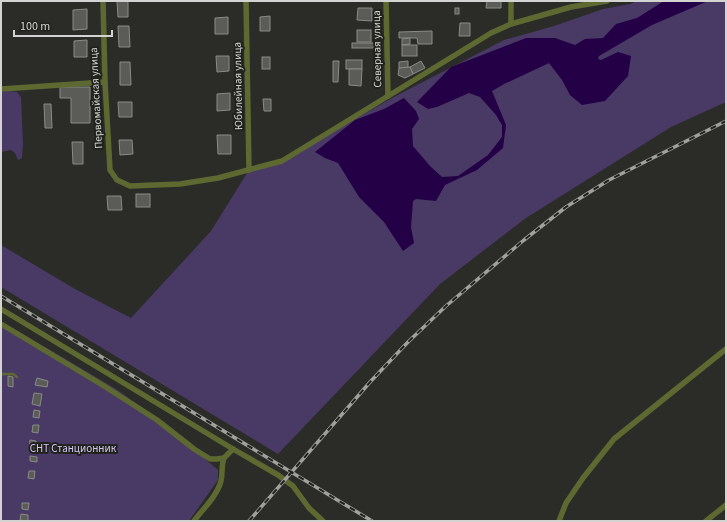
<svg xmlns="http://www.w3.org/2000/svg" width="727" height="522" viewBox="0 0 727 522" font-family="'Source Sans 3',sans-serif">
<rect width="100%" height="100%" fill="#2b2c28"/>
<g fill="#493965">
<polygon points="637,1 726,1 726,102 671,127 526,218 440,284 278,454 1,287 1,245 75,289 131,318 211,231 249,170 282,161 392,98 504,40 554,26 603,9 630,4"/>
<polygon points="8,91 17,92 21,97 23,143 22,158 18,160 15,153 11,150 1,152 1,92"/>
<polygon points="1,321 116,389 162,422 218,470 218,480 189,521 1,521"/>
</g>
<polygon fill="#240047" points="664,1 708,1 652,25 599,56 598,59 601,60 618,52 631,56 628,76 605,101 582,105 570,95 562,80 549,63 504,84 492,91 506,125 503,148 477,170 445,185 436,201 416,199 413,201 411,227 414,243 403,251 384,222 359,197 338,163 325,158 315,152 355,120 384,109 404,98 416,111 419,119 412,129 413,146 430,166 442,177 458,176 488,155 502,137 502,125 496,115 480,97 469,93 437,107 428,109 417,102 451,67 526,38 555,38 575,45 585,39 603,38 616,24 637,18"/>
<g fill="#5b5c57" stroke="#898b86">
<polygon points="117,1 128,1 128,17 118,17"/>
<polygon points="487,1 501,1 501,8 486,8"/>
<polygon points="358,8 372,8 372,21 357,20"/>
<rect x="455" y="8" width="4" height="6"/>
<polygon points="87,9 87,29 73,30 73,10"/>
<polygon points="270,16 270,31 260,31 260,17"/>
<polygon points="228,17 228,34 215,34 215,18"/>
<polygon points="460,23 470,23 470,36 459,36"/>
<polygon points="118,26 129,26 130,47 119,47"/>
<rect x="357" y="30" width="14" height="12"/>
<polygon points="432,31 432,44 418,44 417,38 399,38 399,32"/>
<polygon points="410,38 410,44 402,45 402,39"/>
<polygon points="87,40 87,57 74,57 74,41"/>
<rect x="352" y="43" width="23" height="5"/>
<rect x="402" y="45" width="15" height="11"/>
<polygon points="216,56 229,56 229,71 217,72"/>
<rect x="262" y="57" width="8" height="12"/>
<rect x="346" y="60" width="16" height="9"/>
<polygon points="333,61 339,61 338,82 333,82"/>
<polygon points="408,61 408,68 399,68 399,62"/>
<polygon points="421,61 425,68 413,74 410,67"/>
<polygon points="120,62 130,62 131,85 120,85"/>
<polygon points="410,67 413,74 405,78 398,75 399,68"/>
<polygon points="349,69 362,69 361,86 349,85"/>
<polygon points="60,87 90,87 90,123 71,123 71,98 60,98"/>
<polygon points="230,93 230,110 217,111 217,94"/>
<polygon points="263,99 271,99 271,111 264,111"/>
<polygon points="118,102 132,102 132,117 119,117"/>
<polygon points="44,104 51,104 52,128 45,128"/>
<polygon points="217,135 231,135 231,154 218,154"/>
<polygon points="119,140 132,140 133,154 120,155"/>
<polygon points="72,142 83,142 83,164 73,164"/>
<rect x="136" y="194" width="14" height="13"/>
<polygon points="107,196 121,196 122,210 108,210"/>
<polygon points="8,376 13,377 13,387 8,386"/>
<polygon points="37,378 48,381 47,387 35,385"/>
<polygon points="34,393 42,394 40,406 32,404"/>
<polygon points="34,410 40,411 39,418 33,417"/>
<polygon points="33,425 39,425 38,433 32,432"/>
<polygon points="30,440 36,441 35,450 29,449"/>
<polygon points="30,456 37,457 37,462 30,461"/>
<polygon points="29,471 35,471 34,479 28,478"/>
<polygon points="22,503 29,503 28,510 22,509"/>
<polygon points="21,514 28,515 28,521 20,520"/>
</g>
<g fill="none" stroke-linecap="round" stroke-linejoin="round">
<polyline stroke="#5d6931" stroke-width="2.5" points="1,374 13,374 17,377"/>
<g stroke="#5d6931" stroke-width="5.5">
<polyline points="103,1 105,82 110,170 117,180 130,186 180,184 218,178 282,161 491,33 511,24 571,7 607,1"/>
<polyline points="246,1 249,170"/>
<polyline points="386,1 388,96"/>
<polyline points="511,1 511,24"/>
<polyline points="1,89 105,82"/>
<polyline points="1,309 233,449 278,475 293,486 309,508 323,521"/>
<path d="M1 324 104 386 157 420 194 449 210 459H217L224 458C221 466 223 473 221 481 217 496 203 509 194 521"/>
<polyline points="224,458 233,449"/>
<polyline points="559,521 566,503 583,478 614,439 726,349"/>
<polyline points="706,521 726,505"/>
</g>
<defs>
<g id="rail">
<polyline points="1,296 372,521"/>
<polyline points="249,521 371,381 408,342 446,306 524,240 566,207 609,180 726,121"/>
</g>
</defs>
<use href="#rail" stroke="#a0a19d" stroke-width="3.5"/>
<use href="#rail" stroke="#21221e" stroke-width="2" stroke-dasharray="6" stroke-linecap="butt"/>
</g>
<g text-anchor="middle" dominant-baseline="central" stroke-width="4" stroke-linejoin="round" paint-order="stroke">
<g font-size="11" fill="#d3d4d1" stroke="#21221e">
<text transform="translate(377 49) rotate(-91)">Северная улица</text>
<text transform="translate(238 86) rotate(-91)">Юбилейная улица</text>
<text transform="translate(96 98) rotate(-93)">Первомайская улица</text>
</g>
<g font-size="11" fill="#d4c6f1" stroke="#21221e">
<text x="73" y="448">СНТ Станционник</text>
</g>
</g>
<rect width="727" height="522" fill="none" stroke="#d3d4d1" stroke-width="4"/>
<path d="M14 30v6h98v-6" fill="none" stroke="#d3d4d1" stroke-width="2"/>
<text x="20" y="30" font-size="12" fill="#d3d4d1" stroke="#21221e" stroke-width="3" paint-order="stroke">100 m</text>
</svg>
